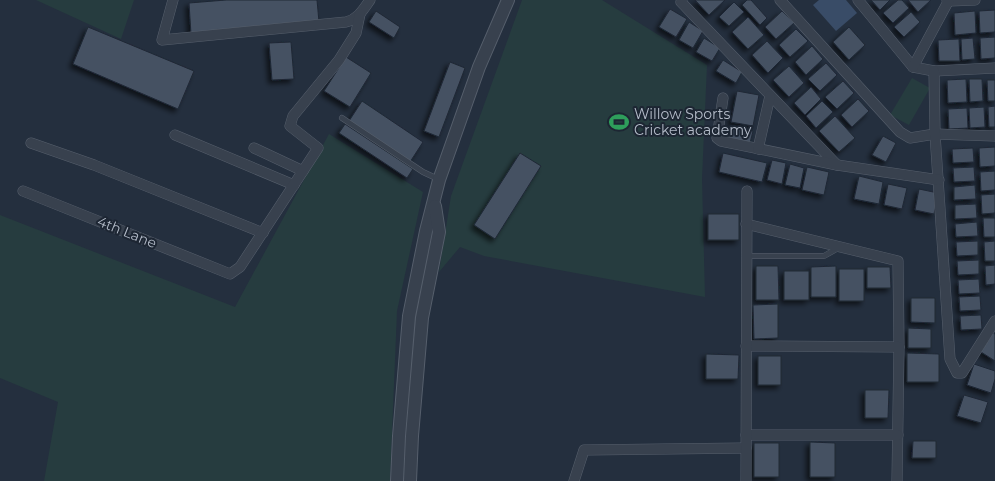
<svg xmlns="http://www.w3.org/2000/svg" width="995" height="481" viewBox="0 0 995 481" font-family="Montserrat,sans-serif">
<defs>
<filter id="shadow"><feDropShadow dx="-3.5" dy="3.5" stdDeviation="2.5" flood-color="#0009"/></filter>
</defs>
<rect width="100%" height="100%" fill="#242f3e"/>
<g fill="#263c3f">
<polygon points="36,0 134,0 121,39"/>
<polygon points="522,0 602,0 707,65 702,179 705,297 484,256 460,247 439,272 451,196"/>
<polygon points="912,78 930,88 909,125 890,115"/>
<polygon points="329,134 423,192 397,311 390,481 44,481 58,402 0,378 0,215 235,307"/>
</g>
<polygon fill="#394c67" points="819,0 846,0 857,13 836,31 813,5"/>
<g fill="#455162" stroke="#1f2835" filter="url(#shadow)">
<polygon points="226,0 317,0 319,22 191,34 189,3"/>
<polygon points="695,0 725,0 709,15"/>
<polygon points="747,0 751,0 767,18 760,25 742,5"/>
<polygon points="871,0 890,0 880,10"/>
<polygon points="898,0 902,0 909,8 893,23 883,13"/>
<polygon points="908,0 931,0 918,12"/>
<polygon points="734,2 744,12 729,26 719,17"/>
<polygon points="670,9 687,19 676,37 659,27"/>
<polygon points="995,10 995,32 980,33 979,11"/>
<polygon points="376,11 400,27 394,38 369,22"/>
<polygon points="782,11 794,23 776,39 765,27"/>
<polygon points="975,11 976,33 955,35 954,13"/>
<polygon points="911,12 920,22 904,37 894,27"/>
<polygon points="748,17 764,35 748,49 732,32"/>
<polygon points="689,22 703,31 693,48 679,40"/>
<polygon points="88,27 194,71 178,109 73,64"/>
<polygon points="849,27 865,45 849,60 833,42"/>
<polygon points="796,29 808,41 790,57 779,45"/>
<polygon points="995,37 995,58 981,59 980,38"/>
<polygon points="704,38 720,48 712,61 696,52"/>
<polygon points="973,38 975,59 962,60 961,39"/>
<polygon points="959,39 960,61 939,61 938,40"/>
<polygon points="767,41 783,58 768,73 752,55"/>
<polygon points="291,42 294,79 272,80 269,43"/>
<polygon points="812,46 823,59 806,75 795,62"/>
<polygon points="346,57 371,73 350,107 324,91"/>
<polygon points="723,60 742,72 736,83 716,71"/>
<polygon points="450,62 465,68 439,137 424,131"/>
<polygon points="826,63 837,75 820,91 808,79"/>
<polygon points="789,66 804,83 789,97 773,80"/>
<polygon points="966,79 967,102 948,103 947,80"/>
<polygon points="969,79 982,79 983,101 970,102"/>
<polygon points="987,80 995,80 995,101 988,101"/>
<polygon points="843,81 854,93 837,109 825,97"/>
<polygon points="811,87 821,99 805,115 794,103"/>
<polygon points="737,91 759,95 753,126 731,122"/>
<polygon points="858,99 869,111 852,127 841,115"/>
<polygon points="362,101 423,142 410,162 349,121"/>
<polygon points="822,101 833,112 816,128 806,116"/>
<polygon points="995,106 995,127 989,127 988,107"/>
<polygon points="984,107 985,127 970,128 969,108"/>
<polygon points="967,108 968,128 949,129 948,109"/>
<polygon points="835,116 855,138 839,152 819,131"/>
<polygon points="345,124 413,169 407,178 339,133"/>
<polygon points="730,126 753,131 750,143 728,139"/>
<polygon points="883,136 896,143 886,162 872,155"/>
<polygon points="995,147 995,166 980,167 979,148"/>
<polygon points="973,148 974,162 953,163 952,149"/>
<polygon points="520,153 541,166 495,239 474,225"/>
<polygon points="723,153 767,163 762,182 719,172"/>
<polygon points="772,160 786,163 782,184 767,180"/>
<polygon points="790,164 804,168 800,188 785,185"/>
<polygon points="807,167 829,172 824,195 802,190"/>
<polygon points="974,167 975,181 954,182 953,168"/>
<polygon points="995,171 995,190 981,191 980,172"/>
<polygon points="859,176 883,182 879,204 854,199"/>
<polygon points="888,184 907,188 902,209 884,205"/>
<polygon points="975,185 976,199 954,200 954,187"/>
<polygon points="919,189 938,193 934,214 915,210"/>
<polygon points="995,194 995,213 982,214 981,195"/>
<polygon points="976,204 977,218 955,219 955,205"/>
<rect x="708" y="214" width="31" height="26"/>
<polygon points="983,218 995,218 995,237 984,237"/>
<polygon points="977,222 978,236 956,237 955,224"/>
<polygon points="978,241 978,255 957,256 956,242"/>
<polygon points="995,241 995,261 985,261 984,242"/>
<polygon points="979,260 979,274 958,275 957,261"/>
<polygon points="995,265 995,284 986,285 985,266"/>
<polygon points="756,266 778,266 779,300 756,300"/>
<polygon points="836,266 836,297 811,297 811,267"/>
<polygon points="867,267 890,267 891,288 867,288"/>
<rect x="839" y="269" width="25" height="32"/>
<rect x="784" y="271" width="25" height="29"/>
<polygon points="979,279 980,293 959,294 958,280"/>
<polygon points="980,296 981,310 960,311 959,297"/>
<polygon points="911,298 935,298 935,323 911,322"/>
<polygon points="778,304 778,338 754,339 753,305"/>
<polygon points="981,315 982,329 961,330 960,316"/>
<polygon points="908,328 931,329 931,348 908,348"/>
<polygon points="993,333 995,334 995,361 981,352"/>
<polygon points="907,353 939,354 939,382 907,382"/>
<polygon points="706,354 739,355 738,379 706,379"/>
<rect x="758" y="356" width="23" height="29"/>
<polygon points="974,364 995,371 995,379 991,393 967,385"/>
<polygon points="865,390 889,390 888,418 865,418"/>
<polygon points="964,395 988,402 981,423 957,416"/>
<polygon points="913,441 936,441 936,458 912,458"/>
<polygon points="810,442 835,443 835,477 810,477"/>
<rect x="754" y="443" width="25" height="34"/>
</g>
<g fill="none" stroke-linecap="round" stroke-linejoin="round">
<defs>
<g id="service">
<polyline points="342,118 423,172 438,179"/>
<polyline points="746,256 824,256 840,247"/>
</g>
<g id="minor">
<path d="M173 0 162 40 346 22C358 19 363 10 370 0"/>
<polyline points="682,0 681,2 837,165"/>
<polyline points="780,0 900,132 910,138 935,134 995,136"/>
<polyline points="858,0 913,67 934,71 995,68"/>
<polyline points="947,0 949,1 975,0"/>
<polyline points="913,67 949,0"/>
<polyline points="934,71 935,134 950,359 957,373 962,373 995,321"/>
<polyline points="723,98 717,138 721,141 837,165 939,180"/>
<polyline points="175,135 294,185"/>
<polyline points="31,143 94,165 263,233"/>
<polyline points="254,148 303,171"/>
<polyline points="758,149 770,96"/>
<polyline points="23,191 230,274 240,267 318,148 290,126 293,116 339,60 356,33 360,14"/>
<polyline points="746,224 898,261 899,347"/>
<polyline points="746,346 899,347 897,481"/>
<polyline points="746,435 898,435"/>
<polyline points="574,481 584,450 746,448"/>
<polyline points="746,481 747,191"/>
</g>
<g id="tertiary">
<polyline points="397,481 399,436 409,316 426,231 439,180 479,67 508,0"/>
<polyline points="410,481 412,436 422,318 439,232 435,206"/>
</g>
</defs>
<use href="#service" stroke="#565f6c" stroke-width="6"/>
<use href="#minor" stroke="#565f6c" stroke-width="11"/>
<use href="#tertiary" stroke="#565f6c" stroke-width="14"/>
<use href="#service" stroke="#38414e" stroke-width="5"/>
<use href="#minor" stroke="#38414e" stroke-width="10"/>
<use href="#tertiary" stroke="#38414e" stroke-width="12"/>
</g>
<defs>
<symbol id="stadium-bare" viewBox="-9 -9 18 18"><path d="M0-5a6.5 5 0 1 0 0 10a6.5 5 0 1 0 0-10ZM-3.5-1.8h7v3.6h-7Z" fill="#2e9e5b" stroke="#1d2633" stroke-width="2.5" paint-order="stroke"/></symbol>
</defs>
<g fill-rule="evenodd">
<use href="#stadium-bare" x="605" y="108" width="28" height="28"/>
</g>
<g text-anchor="middle" dominant-baseline="central" stroke-width="4" stroke-linejoin="round" paint-order="stroke">
<g font-size="14" fill="#b4bcc9" stroke="#1d2633" text-anchor="start">
<text x="634" y="114">Willow Sports<tspan x="634" dy="16">Cricket academy</tspan></text>
</g>
<g font-size="14" fill="#b4bcc9" stroke="#1d2633">
<text transform="translate(127 232) rotate(22)">4th Lane</text>
</g>
</g>
</svg>
